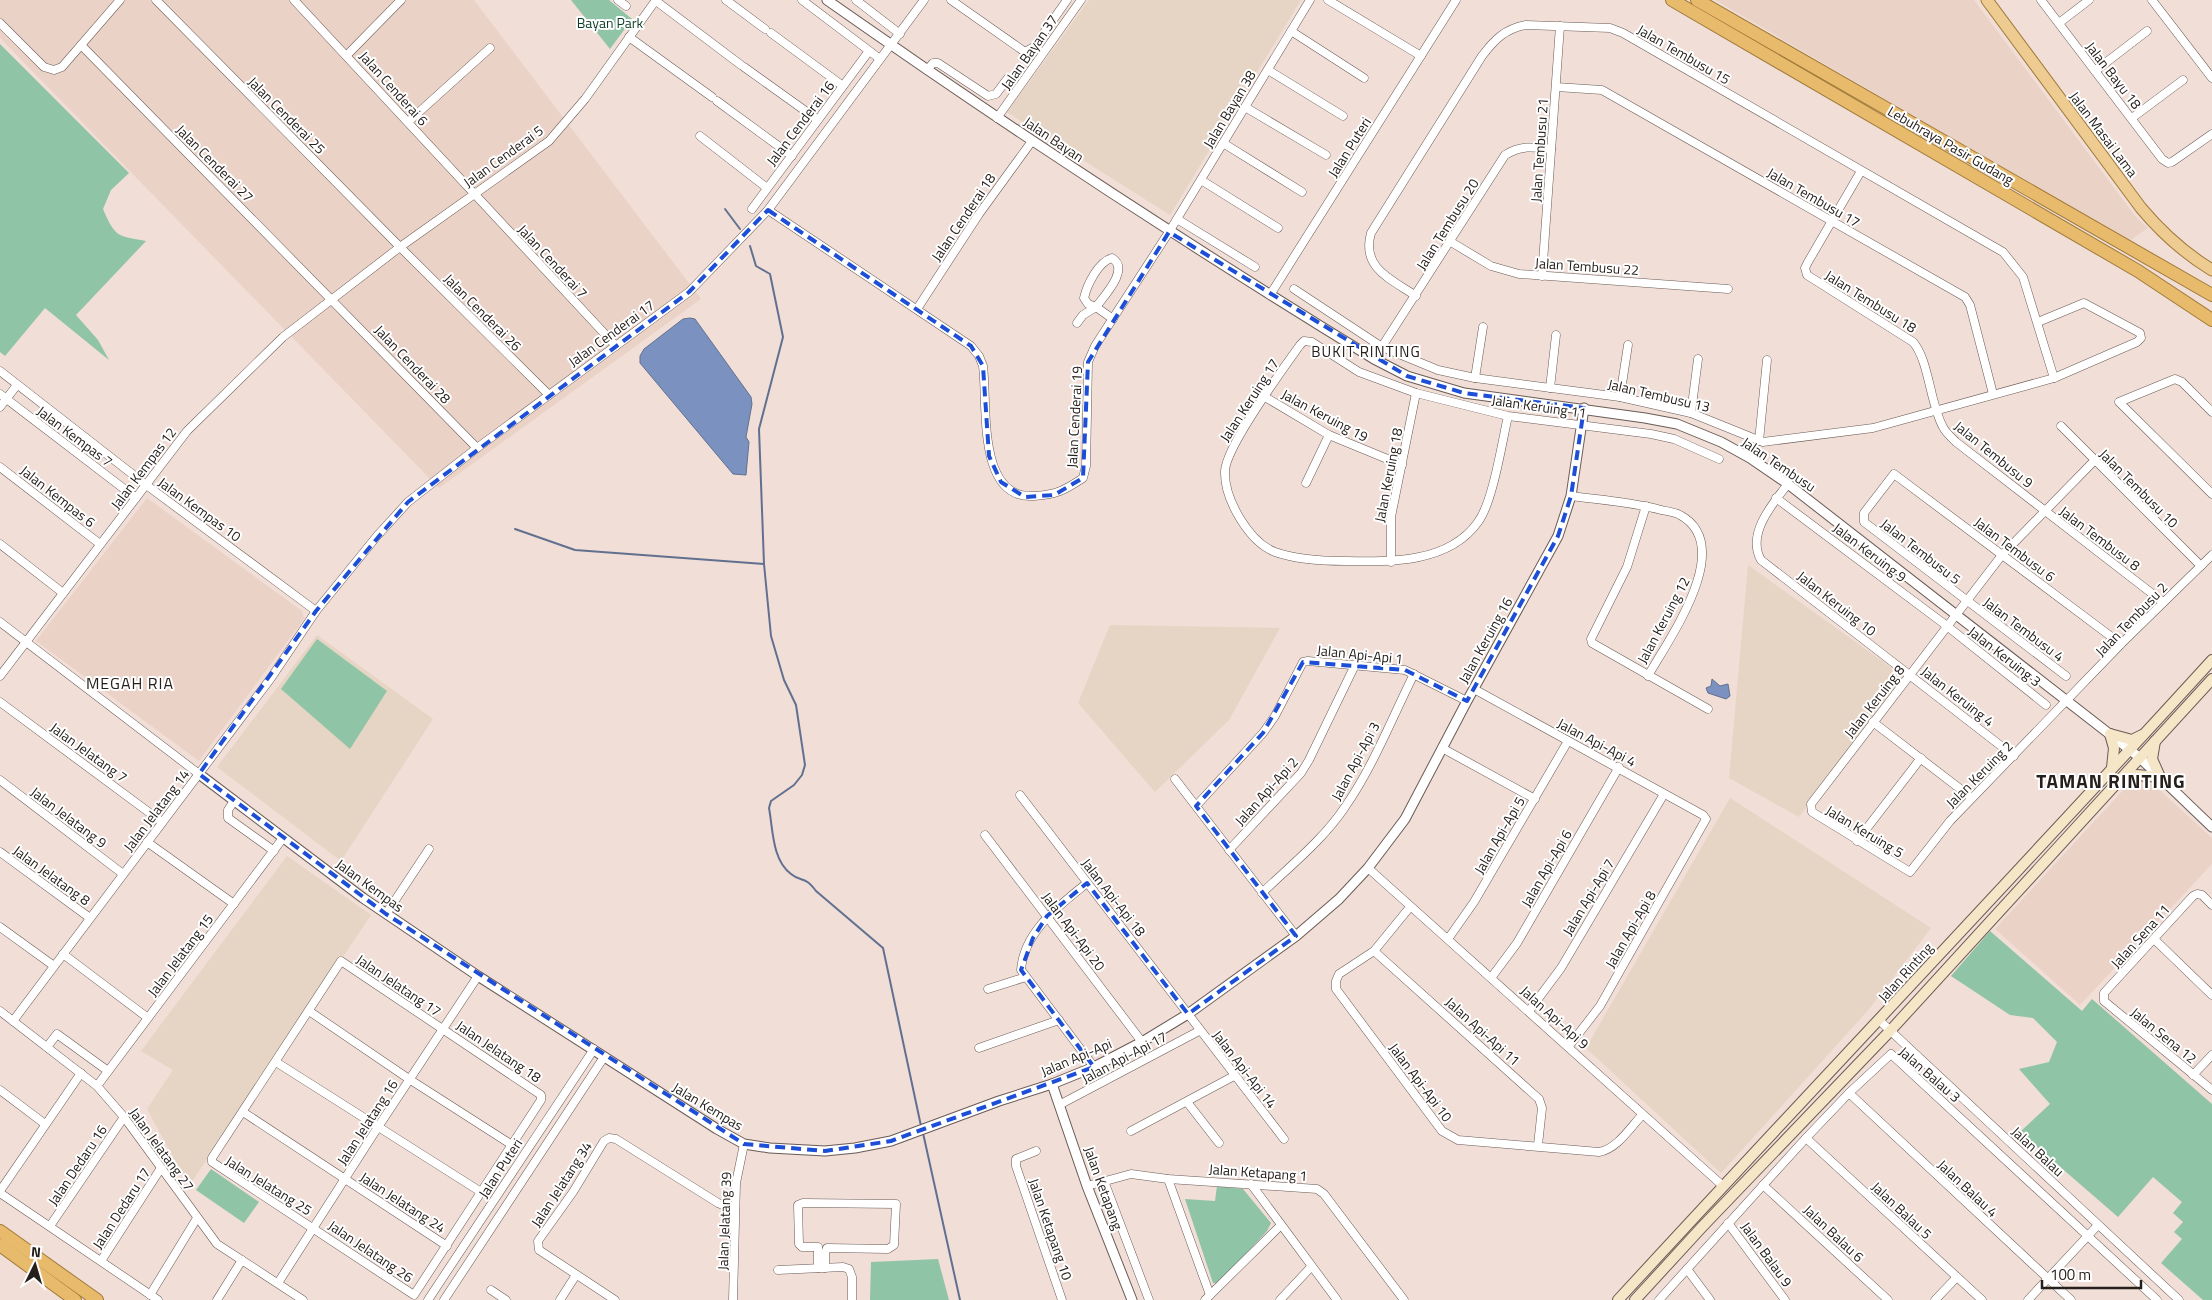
<svg xmlns="http://www.w3.org/2000/svg" width="2212" height="1300" viewBox="0 0 2212 1300" font-family="'Titillium Web',sans-serif">
<rect width="100%" height="100%" fill="#f0ded7"/>
<g fill="#ebd2c7">
<polygon points="0,0 474,0 701,299 439,488 0,38"/>
<polygon points="1715,0 1974,0 2135,216 2148,228 2129,241"/>
<polygon points="147,498 302,611 304,619 199,761 36,641"/>
<polygon points="2142,779 2154,785 2212,838 2212,864 2080,1005 1995,929 2125,788 2133,781"/>
</g>
<g fill="#e6d5c4">
<polygon points="1089,0 1301,0 1170,215 1007,112"/>
<polygon points="1748,565 1903,676 1799,817 1729,778"/>
<polygon points="1110,625 1280,628 1229,720 1155,792 1078,703"/>
<polygon points="317,635 433,719 341,861 217,767"/>
<polygon points="1730,798 1931,928 1870,1008 1721,1173 1586,1048"/>
<polygon points="287,856 371,915 189,1186 147,1109 173,1070 141,1051"/>
</g>
<g fill="#90c4a6">
<polygon points="571,0 609,0 632,19 610,49"/>
<path d="M0 44 129 173 111 190 103 209C115 237 117 236 146 241L76 315 98 340 109 360 45 308 5 356 0 352Z"/>
<polygon points="317,639 387,691 350,749 281,689"/>
<polygon points="1990,931 2082,1011 2092,999 2212,1104 2212,1300 2203,1300 2161,1263 2182,1239 2174,1232 2183,1222 2173,1213 2182,1202 2153,1177 2118,1217 2020,1132 2050,1104 2019,1069 2049,1062 2057,1042 2033,1018 2010,1015 1951,976"/>
<polygon points="211,1169 259,1202 244,1223 196,1190"/>
<polygon points="1217,1186 1243,1189 1271,1223 1267,1231 1219,1283 1213,1283 1185,1199 1215,1201"/>
<polygon points="938,1259 949,1300 870,1300 871,1262"/>
</g>
<g fill="#7b92c1" stroke="#627090">
<polygon points="690,318 695,319 751,397 752,404 746,437 749,442 746,475 733,474 640,363 640,356 644,349 683,319"/>
<polygon points="1712,679 1720,686 1728,684 1730,696 1726,699 1708,693 1706,688 1711,686"/>
</g>
<g fill="none" stroke-linecap="round" stroke-linejoin="round">
<g stroke="#627090" stroke-width="2">
<polyline points="725,209 740,229"/>
<path d="M750 246 756 266 770 274 783 337 759 429 764 564 771 636 784 680 796 705 805 765 802 775 794 785 771 801 769 808C773 829 772 860 791 874 802 883 804 875 816 891L883 948 921 1126"/>
<polyline points="515,529 575,550 764,564"/>
<polyline points="923,1133 960,1300"/>
</g>
<defs>
<g id="minor">
<polyline points="156,0 400,247 549,395"/>
<polyline points="294,0 616,346"/>
<polyline points="618,0 626,6"/>
<polyline points="726,0 765,29"/>
<polyline points="802,0 880,59"/>
<polyline points="856,0 900,34"/>
<polyline points="951,0 1025,52 1034,47"/>
<polyline points="1328,0 1421,56"/>
<polyline points="2041,0 2162,159 2168,163 2172,162 2212,134"/>
<polyline points="2152,0 2212,78"/>
<polyline points="656,1 741,65"/>
<polyline points="0,23 44,67 54,70 62,67 120,0"/>
<polyline points="2059,23 2089,0"/>
<polyline points="1291,31 1364,78"/>
<polyline points="771,33 843,86"/>
<polyline points="629,37 712,97"/>
<polyline points="81,45 477,448"/>
<polyline points="1038,49 1034,47 1067,0"/>
<polyline points="347,55 401,0"/>
<polyline points="744,67 818,120"/>
<polyline points="927,70 933,63 938,63 988,96 996,94 1008,78"/>
<polyline points="1268,70 1343,116"/>
<polyline points="2095,71 2147,31"/>
<polyline points="1556,87 1602,90 1965,297 1970,305 1993,394"/>
<polyline points="717,101 792,156"/>
<polyline points="1245,107 1326,155"/>
<polyline points="997,118 1081,0"/>
<polyline points="2132,118 2183,80"/>
<polyline points="408,122 490,48"/>
<polyline points="700,136 767,188"/>
<polyline points="1223,143 1302,192"/>
<path d="M1861 171 1808 262 1805 268 1807 275 1913 342C1929 360 1930 404 1943 427 1946 433 1952 438 1956 442L2163 602"/>
<polyline points="1201,180 1278,228"/>
<polyline points="752,209 869,51"/>
<path d="M768 210 971 346 979 356 983 366C988 403 976 500 1034 496 1056 495 1065 490 1083 478L1086 466 1088 362 1095 346 1169 232 1310 0"/>
<polyline points="1177,219 1255,267"/>
<polyline points="1451,242 1491,266 1519,274 1728,289"/>
<path d="M1112 258C1130 269 1105 295 1096 307L1088 304 1084 298C1087 285 1098 262 1112 258Z"/>
<polyline points="1542,276 1560,26"/>
<polyline points="1294,289 1382,347 1438,370 1475,378 1620,397 1691,413 1763,442 1873,428 2054,378 2137,342 2141,338 2140,333 2084,303 2038,322"/>
<polyline points="1270,295 1456,0"/>
<path d="M1416 296C1391 279 1361 268 1371 233L1482 56C1495 39 1505 29 1526 25L1610 28 1623 33 2003 252 2023 277 2054 378"/>
<polyline points="917,309 979,214 1032,141"/>
<polyline points="1077,323 1083,315 1096,307 1113,319"/>
<path d="M1374 359 1505 155C1521 145 1534 147 1551 149"/>
<polyline points="0,371 145,484 316,611"/>
<polyline points="1475,378 1483,327"/>
<polyline points="1550,388 1556,335"/>
<polyline points="0,394 136,498"/>
<polyline points="1265,397 1329,435 1402,465"/>
<polyline points="1620,397 1628,345"/>
<polyline points="0,407 17,385"/>
<polyline points="2212,412 2182,382 2175,379 2119,402 2212,494"/>
<polyline points="1691,413 1698,359"/>
<path d="M1508 416C1502 442 1493 502 1478 522 1449 563 1391 562 1346 561 1322 561 1297 560 1275 552 1249 542 1224 499 1225 471 1226 446 1283 369 1300 345L1304 341 1312 342 1359 372 1416 393 1508 416 1651 434 1674 439 1719 459"/>
<polyline points="2061,426 2201,566"/>
<polyline points="1759,441 1767,360"/>
<polyline points="2094,461 2002,555 1811,804 1812,812 1910,872 1950,821 2121,644 2212,555"/>
<polyline points="0,467 100,544"/>
<polyline points="1306,483 1329,435"/>
<path d="M1788 484C1773 503 1746 534 1761 560L2014 756"/>
<path d="M1571 496C1601 500 1632 502 1661 510 1667 511 1675 512 1680 515 1737 546 1668 640 1648 676"/>
<polyline points="1776,498 1947,626 2046,705"/>
<polyline points="1646,506 1627,567 1591,639 1592,643 1708,709"/>
<polyline points="0,544 63,593"/>
<polyline points="1391,562 1391,517 1416,393"/>
<polyline points="0,622 199,774"/>
<polyline points="0,676 187,431 283,337 400,247 549,141 585,99 656,0"/>
<polyline points="2066,676 1864,522 1864,513 1894,474 2121,644"/>
<polyline points="1474,689 1703,815 1706,819 1600,1006 1569,1046"/>
<polyline points="0,702 162,822"/>
<polyline points="1873,722 1972,798"/>
<polyline points="1442,748 1535,799"/>
<polyline points="1175,779 1296,936"/>
<polyline points="0,780 123,874"/>
<polyline points="1020,795 1284,1139"/>
<polyline points="234,801 228,810 228,818 274,851"/>
<polyline points="1196,806 1263,733 1275,716 1303,662 1308,661 1405,670 1467,701"/>
<polyline points="985,835 1142,1042"/>
<polyline points="1857,841 1921,758"/>
<polyline points="147,842 234,904"/>
<polyline points="1229,850 1301,773 1309,760 1355,665"/>
<polyline points="0,852 90,918"/>
<polyline points="1368,868 1723,1186"/>
<path d="M1087 883C1059 906 1024 931 1021 970L1094 1067"/>
<path d="M1262 893C1290 866 1323 840 1345 807 1373 767 1392 718 1414 674"/>
<polyline points="2212,905 2202,895 2197,894 2193,896 2104,993 2104,1001 2212,1090"/>
<path d="M1410 907 1374 951 1339 974 1336 981V989L1442 1131 1458 1140 1599 1152C1617 1149 1630 1128 1642 1115"/>
<polyline points="386,914 429,849"/>
<polyline points="0,927 54,966"/>
<polyline points="1448,939 1474,902 1568,741"/>
<polyline points="2154,939 2212,995"/>
<polyline points="1374,951 1539,1099 1542,1108 1538,1145"/>
<polyline points="63,954 148,1018"/>
<polygon points="341,961 541,1095 541,1100 528,1120 414,1295 212,1162 212,1158"/>
<polyline points="1491,978 1517,943 1619,767"/>
<polyline points="988,989 1026,977"/>
<polyline points="0,1011 97,1086 124,1117 217,1244 303,1300"/>
<polyline points="309,1011 409,1079 512,1145"/>
<polyline points="1529,1011 1561,968 1664,794"/>
<polyline points="13,1021 271,678 316,611 377,536 408,502 477,448 689,292 768,210 924,0"/>
<polyline points="1880,1021 2179,1300"/>
<polyline points="47,1047 57,1034 108,1071"/>
<polyline points="979,1048 1059,1020"/>
<polyline points="276,1062 481,1192"/>
<polyline points="2193,1075 2212,1055"/>
<polyline points="97,1086 283,838"/>
<polyline points="0,1090 45,1124"/>
<polyline points="1849,1093 2071,1300"/>
<polyline points="1187,1102 1219,1143"/>
<polyline points="1059,1105 1199,1031"/>
<polyline points="243,1112 447,1246"/>
<polyline points="1131,1131 1234,1076"/>
<polyline points="1806,1138 1982,1300"/>
<polyline points="1036,1151 1016,1159 1016,1166 1062,1300"/>
<polyline points="1168,1179 1210,1295"/>
<polyline points="1104,1181 1149,1300"/>
<polyline points="1251,1184 1337,1300"/>
<polyline points="1763,1185 1888,1300"/>
<polyline points="1087,1186 1131,1174 1168,1179 1317,1189 1324,1194 1404,1300"/>
<polyline points="0,1191 81,1073"/>
<polyline points="0,1193 158,1300"/>
<polyline points="1728,1223 1785,1300"/>
<polyline points="50,1226 124,1117"/>
<polyline points="101,1261 161,1168"/>
<polyline points="818,1268 818,1247 802,1247 799,1244 798,1205 803,1203 896,1204 894,1245 888,1249 827,1248 825,1253 825,1268"/>
<polyline points="1687,1269 1710,1300"/>
<polyline points="778,1270 843,1267 849,1269 852,1277 852,1300"/>
<polyline points="278,1283 378,1127 478,976"/>
<polyline points="491,1290 506,1300"/>
<polyline points="150,1295 197,1218"/>
<polyline points="217,1300 242,1260"/>
<polyline points="428,1300 594,1049"/>
<polyline points="444,1300 604,1057"/>
<polyline points="560,1300 576,1275"/>
<polyline points="615,1300 539,1250 538,1241 573,1192 604,1141 609,1138 616,1139 718,1203 735,1210"/>
<polyline points="733,1300 736,1183 744,1144"/>
<polyline points="1205,1300 1281,1225"/>
<polyline points="1280,1300 1311,1267"/>
<polyline points="1659,1300 1806,1138 1849,1093 1891,1054 2157,1300"/>
<polyline points="1935,1300 1957,1277"/>
<polyline points="2028,1300 2098,1225"/>
</g>
<g id="tertiary">
<path d="M827 0C1006 126 1188 245 1374 359L1407 376 1464 393 1645 418 1677 424 1721 442 1750 458 1788 484 2139 757 2212 827"/>
<polyline points="199,774 363,898 478,976 717,1129 744,1144 770,1148 825,1151 855,1148 891,1141 999,1101 1052,1084 1094,1067 1142,1042 1188,1014 1296,936 1339,899 1368,868 1405,819 1467,701 1558,536 1571,496 1584,408"/>
<polyline points="1052,1084 1087,1186 1132,1300"/>
</g>
<g id="secondary">
<polyline points="2110,734 2132,740 2142,735"/>
<polyline points="2110,734 2114,748 2112,768"/>
<polyline points="2155,741 2152,759 2160,777"/>
<polyline points="2119,779 2136,775 2160,777"/>
<path d="M1618 1300C1815 1086 2016 875 2212 660"/>
<polyline points="1635,1300 1702,1227 1890,1031 2212,679"/>
</g>
<path id="primary" d="M1987 0 2141 208C2162 233 2184 253 2212 270"/>
<g id="trunk">
<polyline points="1672,0 2138,271 2212,320"/>
<polyline points="1697,0 2212,295"/>
<polyline points="0,1231 97,1300"/>
<polyline points="0,1245 75,1300"/>
</g>
</defs>
<use href="#minor" stroke="#6a5b55" stroke-width="9"/>
<use href="#tertiary" stroke="#6a5b55" stroke-width="11"/>
<use href="#secondary" stroke="#6a5b55" stroke-width="12"/>
<use href="#primary" stroke="#a07a39" stroke-width="13"/>
<use href="#trunk" stroke="#a07a39" stroke-width="14"/>
<use href="#minor" stroke="#fff" stroke-width="8"/>
<use href="#tertiary" stroke="#fff" stroke-width="9"/>
<use href="#secondary" stroke="#f6e6c8" stroke-width="10"/>
<use href="#primary" stroke="#eecc91" stroke-width="11"/>
<use href="#trunk" stroke="#e8bb6c" stroke-width="12"/>
</g>
<path fill="none" stroke="#1d4ed8" stroke-width="4" stroke-dasharray="10 6" stroke-linejoin="round" d="M768 210 971 346 983 366 989 456 1001 482 1025 497 1054 495 1083 478 1088 362 1169 232 1407 376 1464 393 1584 408 1571 496 1558 536 1467 701 1405 670 1303 662 1263 733 1196 806 1296 936 1188 1014 1087 883 1047 916 1033 938 1021 970 1094 1067 891 1141 825 1151 744 1144 386 914 199 774 316 611 408 502 689 292Z"/>
<g text-anchor="middle" dominant-baseline="central" stroke-width="4" stroke-linejoin="round" paint-order="stroke">
<g font-size="14" fill="#0e3d27" stroke="#fff">
<text x="610" y="22">Bayan Park</text>
</g>
<g font-size="14" fill="#26201d" stroke="#fff">
<text transform="translate(1029 52) rotate(-55)">Jalan Bayan 37</text>
<text transform="translate(1684 54) rotate(30)">Jalan Tembusu 15</text>
<text transform="translate(2114 75) rotate(52)">Jalan Bayu 18</text>
<text transform="translate(394 88) rotate(48)">Jalan Cenderai 6</text>
<text transform="translate(1229 109) rotate(-59)">Jalan Bayan 38</text>
<text transform="translate(287 115) rotate(45)">Jalan Cenderai 25</text>
<text transform="translate(800 123) rotate(-53)">Jalan Cenderai 16</text>
<text transform="translate(2104 134) rotate(53)">Jalan Masai Lama</text>
<text transform="translate(1054 139) rotate(34)">Jalan Bayan</text>
<text transform="translate(1951 145) rotate(30)">Lebuhraya Pasir Gudang</text>
<text transform="translate(1349 147) rotate(-58)">Jalan Puteri</text>
<text transform="translate(1539 150) rotate(-86)">Jalan Tembusu 21</text>
<text transform="translate(503 156) rotate(-36)">Jalan Cenderai 5</text>
<text transform="translate(215 163) rotate(45)">Jalan Cenderai 27</text>
<text transform="translate(1814 197) rotate(30)">Jalan Tembusu 17</text>
<text transform="translate(963 217) rotate(-56)">Jalan Cenderai 18</text>
<text transform="translate(1447 224) rotate(-58)">Jalan Tembusu 20</text>
<text transform="translate(553 261) rotate(47)">Jalan Cenderai 7</text>
<text transform="translate(1587 266) rotate(4)">Jalan Tembusu 22</text>
<text transform="translate(1871 301) rotate(32)">Jalan Tembusu 18</text>
<text transform="translate(483 312) rotate(45)">Jalan Cenderai 26</text>
<text transform="translate(611 333) rotate(-36)">Jalan Cenderai 17</text>
<text transform="translate(413 364) rotate(46)">Jalan Cenderai 28</text>
<text transform="translate(1659 395) rotate(13)">Jalan Tembusu 13</text>
<text transform="translate(1249 400) rotate(-57)">Jalan Keruing 17</text>
<text transform="translate(1539 406) rotate(8)">Jalan Keruing 11</text>
<text transform="translate(1325 415) rotate(28)">Jalan Keruing 19</text>
<text transform="translate(1074 417) rotate(-87)">Jalan Cenderai 19</text>
<text transform="translate(75 436) rotate(37)">Jalan Kempas 7</text>
<text transform="translate(1994 454) rotate(39)">Jalan Tembusu 9</text>
<text transform="translate(1779 464) rotate(34)">Jalan Tembusu</text>
<text transform="translate(143 468) rotate(-53)">Jalan Kempas 12</text>
<text transform="translate(1388 475) rotate(-79)">Jalan Keruing 18</text>
<text transform="translate(2139 488) rotate(45)">Jalan Tembusu 10</text>
<text transform="translate(58 496) rotate(38)">Jalan Kempas 6</text>
<text transform="translate(200 509) rotate(36)">Jalan Kempas 10</text>
<text transform="translate(2100 538) rotate(37)">Jalan Tembusu 8</text>
<text transform="translate(2015 549) rotate(37)">Jalan Tembusu 6</text>
<text transform="translate(1921 551) rotate(38)">Jalan Tembusu 5</text>
<text transform="translate(1870 552) rotate(37)">Jalan Keruing 9</text>
<text transform="translate(1837 603) rotate(38)">Jalan Keruing 10</text>
<text transform="translate(2131 619) rotate(-46)">Jalan Tembusu 2</text>
<text transform="translate(1663 620) rotate(-62)">Jalan Keruing 12</text>
<text transform="translate(2024 629) rotate(37)">Jalan Tembusu 4</text>
<text transform="translate(1485 640) rotate(-61)">Jalan Keruing 16</text>
<text transform="translate(1360 654) rotate(6)">Jalan Api-Api 1</text>
<text transform="translate(2005 656) rotate(38)">Jalan Keruing 3</text>
<text transform="translate(1958 696) rotate(38)">Jalan Keruing 4</text>
<text transform="translate(1874 701) rotate(-52)">Jalan Keruing 8</text>
<text transform="translate(1597 742) rotate(28)">Jalan Api-Api 4</text>
<text transform="translate(89 752) rotate(36)">Jalan Jelatang 7</text>
<text transform="translate(1355 761) rotate(-62)">Jalan Api-Api 3</text>
<text transform="translate(1979 774) rotate(-45)">Jalan Keruing 2</text>
<text transform="translate(1266 791) rotate(-48)">Jalan Api-Api 2</text>
<text transform="translate(156 810) rotate(-53)">Jalan Jelatang 14</text>
<text transform="translate(69 817) rotate(37)">Jalan Jelatang 9</text>
<text transform="translate(1865 831) rotate(31)">Jalan Keruing 5</text>
<text transform="translate(1499 835) rotate(-60)">Jalan Api-Api 5</text>
<text transform="translate(1546 868) rotate(-60)">Jalan Api-Api 6</text>
<text transform="translate(52 875) rotate(36)">Jalan Jelatang 8</text>
<text transform="translate(370 885) rotate(36)">Jalan Kempas</text>
<text transform="translate(1114 897) rotate(52)">Jalan Api-Api 18</text>
<text transform="translate(1588 897) rotate(-59)">Jalan Api-Api 7</text>
<text transform="translate(1630 929) rotate(-60)">Jalan Api-Api 8</text>
<text transform="translate(1074 931) rotate(53)">Jalan Api-Api 20</text>
<text transform="translate(2140 936) rotate(-48)">Jalan Sena 11</text>
<text transform="translate(180 955) rotate(-53)">Jalan Jelatang 15</text>
<text transform="translate(1905 972) rotate(-48)">Jalan Rinting</text>
<text transform="translate(399 985) rotate(34)">Jalan Jelatang 17</text>
<text transform="translate(1555 1017) rotate(42)">Jalan Api-Api 9</text>
<text transform="translate(1483 1031) rotate(42)">Jalan Api-Api 11</text>
<text transform="translate(2164 1035) rotate(39)">Jalan Sena 12</text>
<text transform="translate(499 1051) rotate(34)">Jalan Jelatang 18</text>
<text transform="translate(1076 1057) rotate(-23)">Jalan Api-Api</text>
<text transform="translate(1124 1057) rotate(-28)">Jalan Api-Api 17</text>
<text transform="translate(1245 1069) rotate(52)">Jalan Api-Api 14</text>
<text transform="translate(1930 1074) rotate(41)">Jalan Balau 3</text>
<text transform="translate(1421 1082) rotate(53)">Jalan Api-Api 10</text>
<text transform="translate(708 1106) rotate(31)">Jalan Kempas</text>
<text transform="translate(367 1122) rotate(-57)">Jalan Jelatang 16</text>
<text transform="translate(162 1149) rotate(54)">Jalan Jelatang 27</text>
<text transform="translate(2038 1151) rotate(43)">Jalan Balau</text>
<text transform="translate(77 1165) rotate(-56)">Jalan Dedaru 16</text>
<text transform="translate(500 1168) rotate(-57)">Jalan Puteri</text>
<text transform="translate(1258 1172) rotate(4)">Jalan Ketapang 1</text>
<text transform="translate(561 1184) rotate(-57)">Jalan Jelatang 34</text>
<text transform="translate(269 1185) rotate(32)">Jalan Jelatang 25</text>
<text transform="translate(1104 1188) rotate(70)">Jalan Ketapang</text>
<text transform="translate(1968 1188) rotate(43)">Jalan Balau 4</text>
<text transform="translate(403 1202) rotate(33)">Jalan Jelatang 24</text>
<text transform="translate(121 1208) rotate(-57)">Jalan Dedaru 17</text>
<text transform="translate(1902 1210) rotate(43)">Jalan Balau 5</text>
<text transform="translate(724 1221) rotate(-88)">Jalan Jelatang 39</text>
<text transform="translate(1051 1229) rotate(71)">Jalan Ketapang 10</text>
<text transform="translate(1834 1233) rotate(43)">Jalan Balau 6</text>
<text transform="translate(371 1251) rotate(34)">Jalan Jelatang 26</text>
<text transform="translate(1767 1254) rotate(54)">Jalan Balau 9</text>
</g>
<g font-size="15" letter-spacing="1" fill="#26201d" stroke="#fff">
<text x="1366" y="351">BUKIT RINTING</text>
</g>
<g font-size="16" letter-spacing="1" fill="#26201d" stroke="#fff">
<text x="130" y="683">MEGAH RIA</text>
</g>
<g font-size="19" font-weight="bold" letter-spacing="1" fill="#26201d" stroke="#fff">
<text x="2111" y="780">TAMAN RINTING</text>
</g>
</g>
<g transform="translate(35 1265) rotate(5)" stroke="#ffffff" stroke-width="4" paint-order="stroke">
<path d="M0-4L9 19L0 12L-9 19Z" fill="#26201d"/>
<text y="-8" font-size="14" font-weight="bold" text-anchor="middle" fill="#26201d">N</text>
</g>
<path d="M2042 1280v8h99v-8" fill="none" stroke="#26201d" stroke-width="2.5"/>
<text x="2050" y="1280" font-size="15" fill="#26201d" stroke="#ffffff" stroke-width="4" paint-order="stroke">100 m</text>
</svg>
